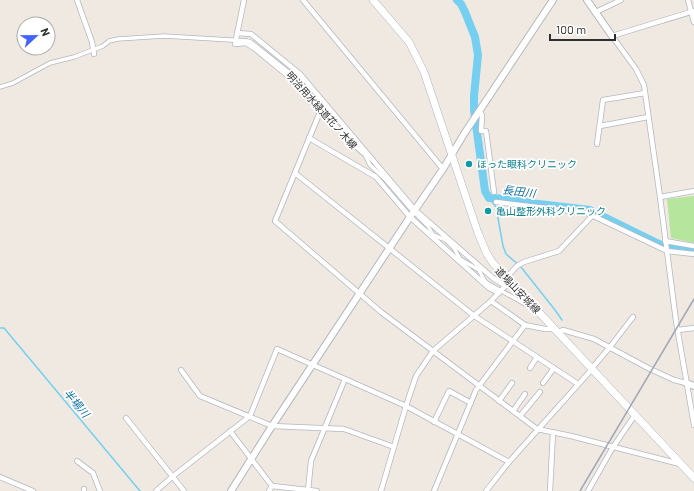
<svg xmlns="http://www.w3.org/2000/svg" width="694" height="491" viewBox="0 0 694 491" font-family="Barlow,'Noto Sans JP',sans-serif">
<rect width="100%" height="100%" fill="#efe9e1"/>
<polygon fill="#b6e59e" points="694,196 694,243 671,238 667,199"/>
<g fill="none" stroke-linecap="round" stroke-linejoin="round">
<g stroke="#75cff0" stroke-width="1.5">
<polyline points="489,198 496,207 503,246 506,254 521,267 555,310 562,320"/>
<polyline points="0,328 4,328 140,491"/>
</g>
<polyline stroke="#75cff0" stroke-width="8" points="457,0 461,4 465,12 475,37 478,55 474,96 474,110 485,191 489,198 509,199 530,203 590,210 659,244 671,248 694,251"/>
<defs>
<polyline id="pedestrian" points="0,87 13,83 50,63 74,57 103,46 109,41 118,39 164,36 248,41 251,42 295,77 349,141 365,155 370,165 386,180 411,209 428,226 433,235 446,240 454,248 460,259 479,270 484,280 487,283 527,305"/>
<g id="minor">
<polyline points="77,0 92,42 94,54"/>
<polyline points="244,0 235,44 246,43 254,48 293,80 320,112 275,221 381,312 537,429 571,436 680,464"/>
<polyline points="303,0 443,169"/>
<polyline points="688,0 694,22"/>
<polyline points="694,11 612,36 636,69 644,85 660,197 676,321 694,425"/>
<polyline points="596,12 621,0"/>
<polyline points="237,33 251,34 300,74 415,210 493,278 506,286"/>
<polyline points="480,110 482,116 481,131 486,131 494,192"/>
<polyline points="600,126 648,117"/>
<polyline points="309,138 376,177 410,217 489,288 499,293"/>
<polyline points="597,144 603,100 645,93"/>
<polyline points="295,173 473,315 578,384"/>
<polyline points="660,197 694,191"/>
<polyline points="496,202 587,213 667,251 694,254"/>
<polyline points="665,241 694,246"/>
<polyline points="506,278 517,266 524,262 559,251 592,216"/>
<polyline points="525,325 545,329 555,329"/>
<polyline points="678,330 694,328"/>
<polyline points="558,332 563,330 594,339 648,368 674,380 686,383"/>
<polyline points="530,368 537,357"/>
<polyline points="592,368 610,347 633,317"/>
<polyline points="181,370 200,396 272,426 344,429 394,447"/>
<polyline points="543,383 554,368"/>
<polyline points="499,401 512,383"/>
<polyline points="513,411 525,394"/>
<polyline points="520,416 540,392"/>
<polyline points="126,418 184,491"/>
<polyline points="434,422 449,391 471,403"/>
<polyline points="230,431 272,486 317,491"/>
<polyline points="77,461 93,473 100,491"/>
<polyline points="0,477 33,491"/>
<polyline points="84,489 84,491"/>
<polyline points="156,491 172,477 250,416 277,349 406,406 509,462"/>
<polyline points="269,491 272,486"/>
<polyline points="308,491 311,461 345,379"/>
<polyline points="381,491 406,406 416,376 433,351 491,301 507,284"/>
<polyline points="434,491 476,390 525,325 491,301"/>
<polyline points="486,491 509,462 592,369"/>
<polyline points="550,491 553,432"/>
<polyline points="588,491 613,447 635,415"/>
</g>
<g id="tertiary">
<polyline points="587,0 612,36"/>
<polyline points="686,383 694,386"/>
<polyline points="231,491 272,426 410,217 443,169 464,134 553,0"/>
</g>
<polyline id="secondary" points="373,0 409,42 424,72 478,233 487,254 493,263 694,478"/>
</defs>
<use href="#pedestrian" stroke="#b4b7c1" stroke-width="5"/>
<use href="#minor" stroke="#b4b7c1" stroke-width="6"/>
<use href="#tertiary" stroke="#b4b7c1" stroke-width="8"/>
<use href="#secondary" stroke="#b4b7c1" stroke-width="8"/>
<use href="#pedestrian" stroke="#fff" stroke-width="3.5"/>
<use href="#minor" stroke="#fff" stroke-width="4.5"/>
<use href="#tertiary" stroke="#fff" stroke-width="6"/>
<use href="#secondary" stroke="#fff" stroke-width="7"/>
<polyline stroke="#a3a6b8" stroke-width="1.5" points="580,491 694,299"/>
</g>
<g fill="#0f9aa8" stroke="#fff" stroke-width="1.5">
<circle cx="469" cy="164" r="4"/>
<circle cx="488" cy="211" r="4"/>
</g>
<g text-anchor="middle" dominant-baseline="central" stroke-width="3.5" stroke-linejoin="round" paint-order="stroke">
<g font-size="10" fill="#2e2e2e" stroke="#fff">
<text transform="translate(322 110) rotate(48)">明治用水緑道花ノ木線</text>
<text transform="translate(518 290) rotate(46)">道場山安城線</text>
</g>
<g font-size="10" fill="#0d838f" stroke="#fff" text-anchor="start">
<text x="477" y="164">ほった眼科クリニック</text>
<text x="496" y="211">亀山整形外科クリニック</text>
</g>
<g font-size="11" font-style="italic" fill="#0d6fa3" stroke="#fff">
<text transform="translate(519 191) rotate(7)">長田川</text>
<text transform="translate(77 403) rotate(50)">半場川</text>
</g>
</g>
<g transform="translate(36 36) rotate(68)"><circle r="19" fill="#ffffff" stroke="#ababab"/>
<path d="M0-3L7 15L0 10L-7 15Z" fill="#4264fb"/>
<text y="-6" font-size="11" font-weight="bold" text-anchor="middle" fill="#2e2e2e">N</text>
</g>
<path d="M550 34v6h65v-6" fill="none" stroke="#2e2e2e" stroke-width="2"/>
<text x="556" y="34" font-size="12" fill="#2e2e2e" stroke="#ffffff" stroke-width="3" paint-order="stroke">100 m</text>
</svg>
